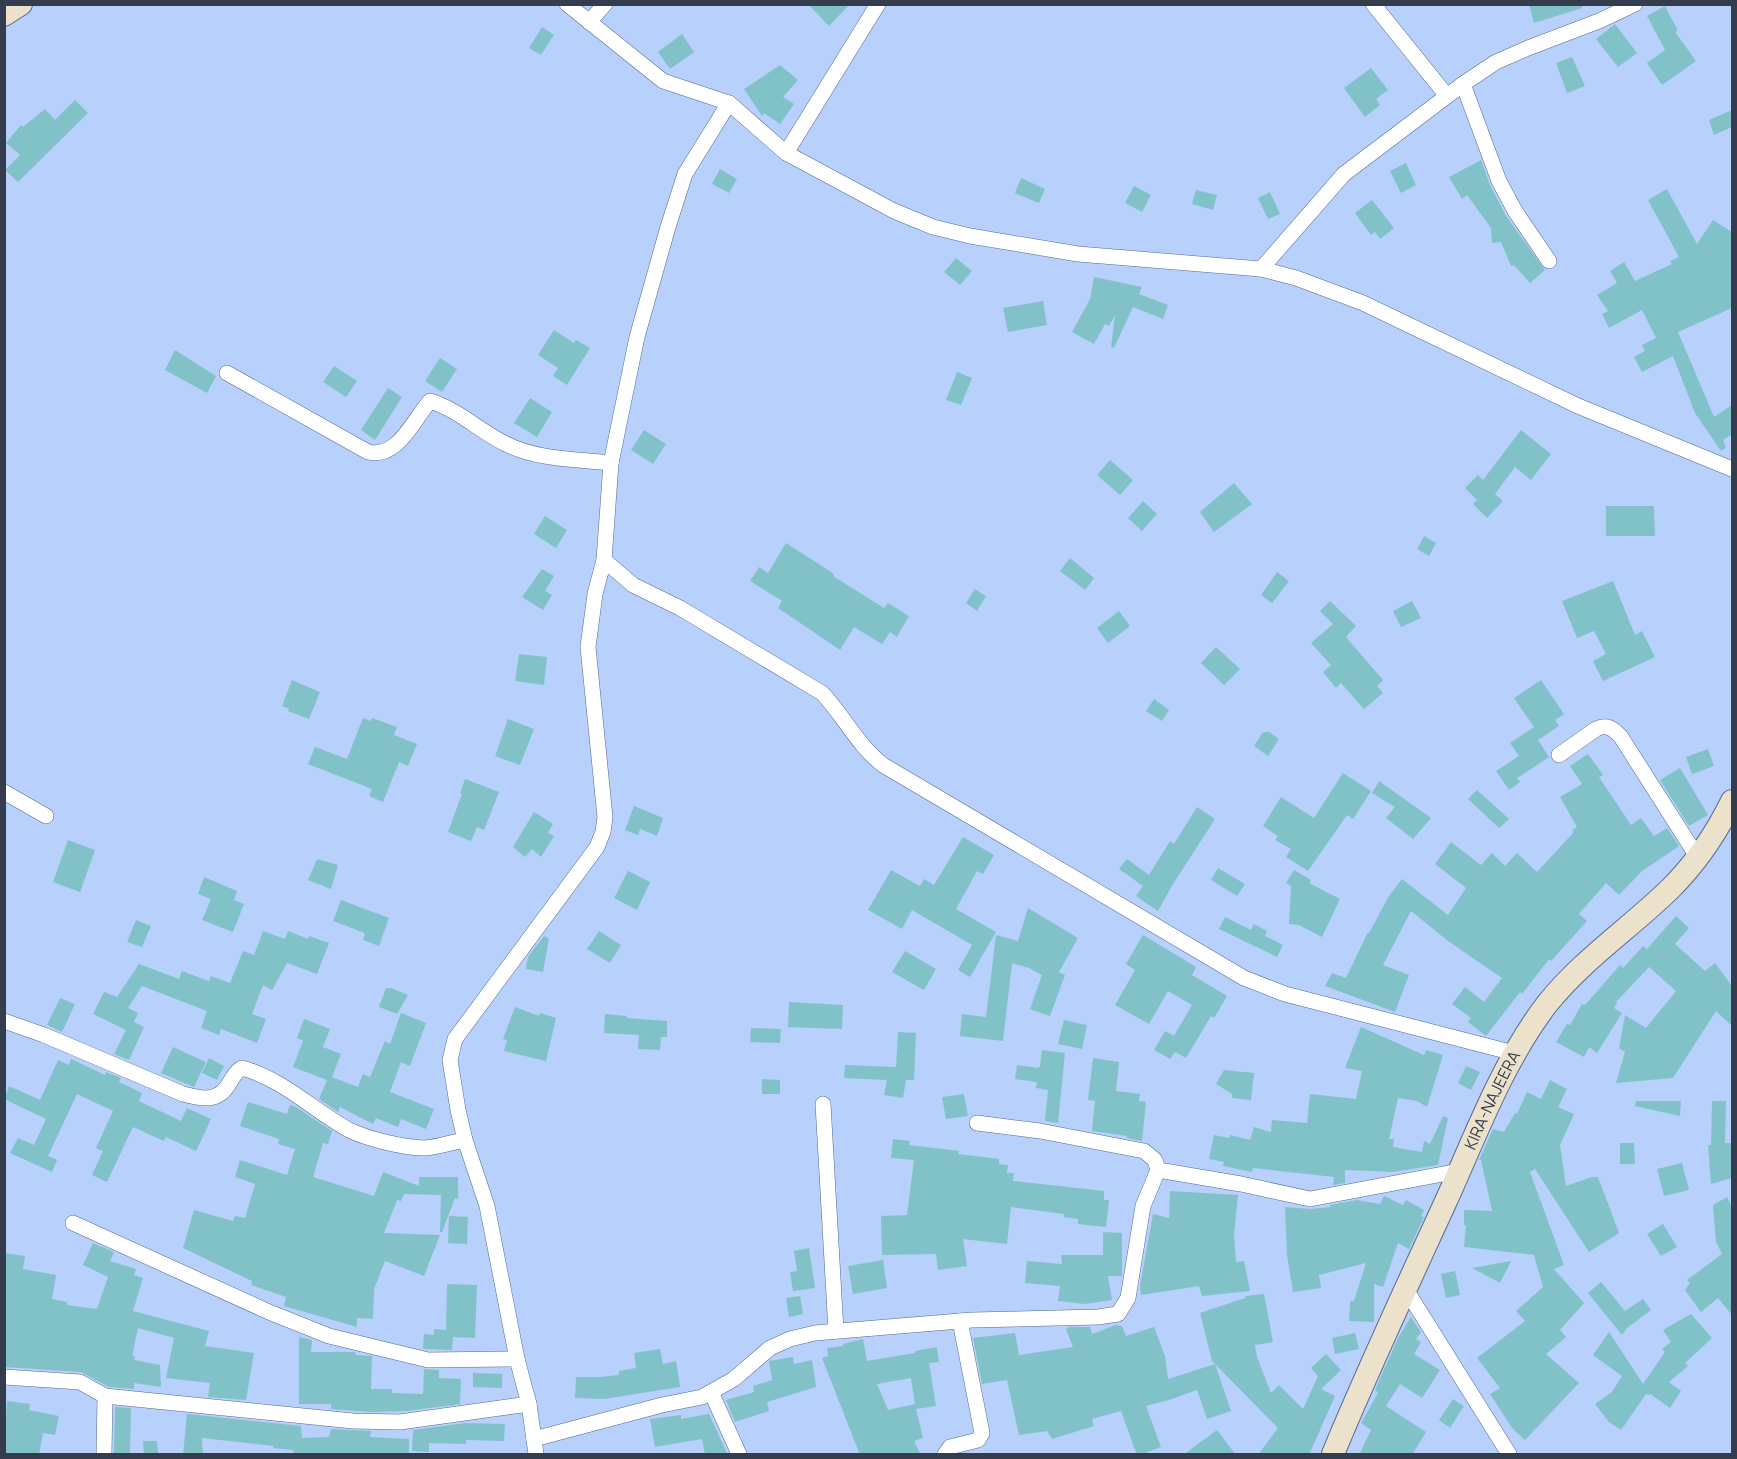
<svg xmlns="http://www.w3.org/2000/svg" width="1737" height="1459" viewBox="0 0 1737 1459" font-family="Manrope,sans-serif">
<rect width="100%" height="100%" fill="#b8d0fc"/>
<g fill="#81c2c8" fill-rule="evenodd">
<polygon points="808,4 850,4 829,26"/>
<polygon points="1529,4 1582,4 1582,8 1534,23"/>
<polygon points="1665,6 1678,31 1675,32 1696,61 1662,85 1647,63 1665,50 1647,16"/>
<polygon points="1615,24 1637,53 1618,67 1596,39"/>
<polygon points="542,27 554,35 541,55 529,48"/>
<polygon points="682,34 694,52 670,69 658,52"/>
<polygon points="1572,57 1585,86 1567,93 1556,63"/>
<polygon points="780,65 798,80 783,97 794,104 780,124 764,113 762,116 744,89"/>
<polygon points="1371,68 1388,90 1376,99 1380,105 1365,117 1344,88"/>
<polygon points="75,100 88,113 18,182 5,170 20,155 6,143 21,125 23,127 45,109 55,120"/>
<polygon points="1732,110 1732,127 1714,135 1709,120"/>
<polygon points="1481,160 1490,185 1506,216 1545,270 1530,283 1514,265 1511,266 1501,242 1492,243 1491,228 1467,195 1462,199 1449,177"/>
<polygon points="1406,163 1416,185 1401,193 1390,171"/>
<polygon points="720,169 737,179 729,193 712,184"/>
<polygon points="1021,178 1045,189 1039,203 1015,193"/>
<polygon points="1134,186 1151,195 1142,212 1125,203"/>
<polygon points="1667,189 1697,244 1713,220 1732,232 1732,308 1678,332 1714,417 1732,405 1732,434 1723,440 1726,448 1721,451 1695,413 1673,356 1642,372 1634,357 1645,351 1642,345 1656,338 1642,310 1609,328 1602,314 1608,311 1597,295 1617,283 1610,271 1624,262 1635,281 1672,264 1670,261 1679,257 1648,200"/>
<polygon points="1196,190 1217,195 1213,210 1192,204"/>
<polygon points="1270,192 1280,214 1268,219 1258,198"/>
<polygon points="1372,200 1394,228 1380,239 1375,232 1371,235 1355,213"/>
<polygon points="956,258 972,271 960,285 944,272"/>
<polygon points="1094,277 1142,287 1139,294 1168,305 1163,319 1133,307 1114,348 1111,347 1115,315 1109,326 1105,324 1094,344 1072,332 1090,299"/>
<polygon points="1043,301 1047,325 1008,332 1003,308"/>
<polygon points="554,330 574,343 576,340 590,348 567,385 553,376 558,368 538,355"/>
<polygon points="175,350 216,376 207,393 165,370"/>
<polygon points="440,358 457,369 442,392 425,381"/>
<polygon points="334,366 357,381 346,397 323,382"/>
<polygon points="957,372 972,378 961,405 946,400"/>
<polygon points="388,388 402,397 375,440 361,430"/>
<polygon points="530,398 552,412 537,437 514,423"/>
<polygon points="644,430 666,444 653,464 631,450"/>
<polygon points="1521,430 1551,454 1531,480 1515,467 1495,494 1503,501 1487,518 1473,504 1477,500 1465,488 1478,475 1483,480"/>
<polygon points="1110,460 1133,480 1120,495 1097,475"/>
<polygon points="1234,483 1252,504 1214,532 1200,512"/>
<polygon points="1143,501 1157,514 1142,531 1128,518"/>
<polygon points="1606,506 1654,506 1655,536 1606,536"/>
<polygon points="545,516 567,530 556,548 534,534"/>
<polygon points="1424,536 1436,543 1429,556 1417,549"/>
<polygon points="786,543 834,574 833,576 884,608 888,603 909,616 897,637 890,632 882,644 854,627 840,650 778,608 782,601 750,581 759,567 768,573"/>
<polygon points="1070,558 1094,578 1085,590 1060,571"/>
<polygon points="542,569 554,576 545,591 552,595 543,610 522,597"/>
<polygon points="1277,572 1289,581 1272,603 1261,595"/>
<polygon points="1613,581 1635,635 1642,631 1655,657 1603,681 1593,661 1606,654 1594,631 1577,638 1562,601"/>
<polygon points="975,589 986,596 977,611 966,603"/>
<polygon points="1330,601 1356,626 1346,637 1383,680 1377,686 1383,693 1364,709 1341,683 1336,688 1323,672 1331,665 1311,643 1333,624 1320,611"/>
<polygon points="1412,601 1421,618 1401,627 1393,611"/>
<polygon points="1119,611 1130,626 1108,643 1097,628"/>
<polygon points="1216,647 1240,669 1224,685 1201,663"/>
<polygon points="519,654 547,657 544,685 515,681"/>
<polygon points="292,680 320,692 309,719 288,711 289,709 282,706"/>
<polygon points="1541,680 1564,714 1555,720 1559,726 1538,740 1549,757 1517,778 1520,782 1509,790 1496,771 1519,756 1510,743 1534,727 1514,698"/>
<polygon points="1154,699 1169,710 1162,721 1146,711"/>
<polygon points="363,718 371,721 372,718 397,727 394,735 417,744 408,766 399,762 383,802 369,796 372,789 308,764 315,747 347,759"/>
<polygon points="508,719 534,729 520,765 495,756"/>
<polygon points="1263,732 1269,732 1279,739 1268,756 1254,746"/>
<polygon points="1708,749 1714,766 1692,774 1686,757"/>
<polygon points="1588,754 1603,775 1599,777 1631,825 1641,818 1654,836 1667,828 1679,846 1642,871 1619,895 1606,883 1579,914 1587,921 1551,961 1549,959 1522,994 1520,992 1486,1036 1468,1022 1471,1018 1452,1004 1465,987 1484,1002 1502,978 1448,941 1411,911 1383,965 1409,975 1395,1012 1325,986 1332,973 1346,978 1368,932 1369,933 1389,896 1402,879 1448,915 1466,888 1435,864 1451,842 1481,865 1492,853 1505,866 1517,853 1537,872 1574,832 1572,830 1577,827 1560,797 1582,784 1570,766"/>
<polygon points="1680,768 1708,815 1689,826 1660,780"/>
<polygon points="1343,773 1371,791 1353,819 1347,815 1308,871 1286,857 1291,849 1275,840 1278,836 1263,826 1281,797 1314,818"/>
<polygon points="465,779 499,792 484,830 477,827 471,841 448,832 462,794 460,793"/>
<polygon points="1379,781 1431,818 1413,839 1386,818 1395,807 1372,793"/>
<polygon points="1477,790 1509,819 1499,828 1468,799"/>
<polygon points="634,806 663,818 657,836 640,829 638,835 625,830"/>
<polygon points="1197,807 1215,819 1173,884 1158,911 1136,896 1143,886 1119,869 1127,859 1149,875 1170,841 1174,844"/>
<polygon points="534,812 553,824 548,833 554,836 541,857 532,849 525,857 513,847"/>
<polygon points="963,837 994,855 983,874 977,871 956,909 996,932 970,977 958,970 972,945 912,910 902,929 868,910 891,870 920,886 924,879 934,885"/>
<polygon points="68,840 95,850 80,892 53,882"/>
<polygon points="317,859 338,865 331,889 308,880"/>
<polygon points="1218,868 1245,884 1237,896 1211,880"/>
<polygon points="1294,870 1311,880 1309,883 1340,899 1322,937 1299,925 1289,924 1291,886 1286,883"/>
<polygon points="628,871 650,882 637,910 614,898"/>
<polygon points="204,877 237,891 234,900 244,904 233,932 202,920 211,899 198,894"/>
<polygon points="341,900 389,918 379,946 363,940 365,933 333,921"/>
<polygon points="1028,908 1078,938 1059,972 1065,975 1050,1016 1030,1009 1042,975 1029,968 1012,963 1003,1041 960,1036 962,1014 986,1017 996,935 1018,941"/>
<polygon points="1676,916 1689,928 1675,944 1705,971 1715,963 1732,986 1732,1026 1716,1011 1673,1078 1616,1083 1625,1052 1619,1048 1625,1015 1646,1028 1676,991 1649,967 1616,1002 1617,1003 1614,1008 1622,1013 1597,1053 1589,1047 1584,1057 1556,1042 1567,1024 1570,1025 1582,1004 1585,1005 1620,965 1623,968 1643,946 1647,949"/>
<polygon points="1225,917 1251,930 1254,924 1267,931 1265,936 1283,945 1277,957 1219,929"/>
<polygon points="136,920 151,926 142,947 127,942"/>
<polygon points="263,931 285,939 288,931 308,939 309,936 329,943 317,974 287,963 272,990 263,985 252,1014 266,1019 257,1043 221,1029 219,1035 201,1028 207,1011 142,986 128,1008 138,1013 134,1022 144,1027 129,1060 114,1054 126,1030 93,1014 104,992 117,997 139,964 179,979 182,971 209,981 211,976 230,983 243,951 254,955"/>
<polygon points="599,931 621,945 610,963 587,949"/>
<polygon points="1143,935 1196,967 1192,975 1227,996 1214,1018 1211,1016 1186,1058 1175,1052 1170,1059 1154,1050 1165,1031 1174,1036 1192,1005 1168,991 1149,1024 1115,1005 1135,970 1126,964"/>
<polygon points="544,936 549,939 543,972 526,969 528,957"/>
<polygon points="905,951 936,969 924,990 892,972"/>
<polygon points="386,988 391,988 408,995 397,1014 379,1007"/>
<polygon points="60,998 75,1004 62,1032 47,1025"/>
<polygon points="789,1002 843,1005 842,1029 788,1027"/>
<polygon points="515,1007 539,1016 540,1013 556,1018 546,1061 504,1051 507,1040 503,1039"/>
<polygon points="401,1013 426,1023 410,1066 401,1062 390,1092 434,1109 426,1129 401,1119 398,1127 376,1118 373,1124 340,1107 338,1112 319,1099 327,1080 293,1067 303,1041 297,1038 304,1019 330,1029 323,1047 341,1054 332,1077 358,1087 363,1074 370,1077 385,1041 390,1044"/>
<polygon points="605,1014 627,1016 627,1018 667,1021 667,1037 661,1037 660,1050 638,1049 639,1035 604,1033"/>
<polygon points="1064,1020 1087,1025 1082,1049 1058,1044"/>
<polygon points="1361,1027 1424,1055 1426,1050 1443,1055 1427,1107 1417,1101 1398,1098 1389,1139 1394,1139 1393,1147 1422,1152 1424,1141 1430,1144 1443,1116 1448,1118 1438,1165 1393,1172 1345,1170 1345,1183 1333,1185 1334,1177 1253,1168 1252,1172 1223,1166 1224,1162 1209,1159 1214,1135 1229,1138 1230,1135 1250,1140 1254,1127 1271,1132 1272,1120 1307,1123 1310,1094 1356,1099 1362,1071 1345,1068"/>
<polygon points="751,1028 781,1029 780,1043 750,1042"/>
<polygon points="898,1032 916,1033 914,1080 906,1080 903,1098 884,1095 887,1080 844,1078 845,1065 896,1067"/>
<polygon points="173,1047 206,1062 194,1087 161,1073"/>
<polygon points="1042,1050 1065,1053 1058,1123 1045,1121 1048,1090 1036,1088 1037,1082 1015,1079 1017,1065 1038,1068 1040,1066"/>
<polygon points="209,1058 224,1066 217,1080 202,1073"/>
<polygon points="1093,1058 1119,1062 1116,1091 1140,1094 1139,1101 1146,1102 1142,1141 1127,1138 1127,1136 1092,1131 1095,1101 1088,1100"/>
<polygon points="71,1059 105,1075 106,1072 121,1078 119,1082 142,1093 139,1101 181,1121 187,1108 211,1119 196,1151 166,1137 164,1141 133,1127 107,1182 92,1175 103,1151 96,1148 113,1111 77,1094 48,1156 57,1160 52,1172 10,1153 18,1138 34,1145 46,1119 4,1099 9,1086 40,1100 58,1060 69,1065"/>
<polygon points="1466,1066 1480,1072 1471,1090 1458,1083"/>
<polygon points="1224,1070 1254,1073 1251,1100 1232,1098 1232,1094 1216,1084"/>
<polygon points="762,1079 780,1080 780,1094 762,1094"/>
<polygon points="1550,1080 1567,1089 1558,1107 1574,1114 1560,1145 1566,1186 1592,1177 1598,1177 1619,1233 1589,1252 1535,1169 1530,1172 1564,1265 1554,1269 1584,1303 1560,1330 1566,1337 1546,1354 1579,1383 1525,1440 1512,1428 1490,1394 1500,1388 1477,1358 1525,1321 1516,1311 1543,1287 1534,1255 1464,1247 1466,1225 1464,1225 1464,1210 1492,1211 1481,1160 1479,1160 1492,1131 1493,1129 1504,1132 1515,1113 1517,1114 1527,1092 1541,1099"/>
<polygon points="964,1094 968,1116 946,1119 942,1097"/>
<polygon points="1636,1101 1681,1101 1680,1116 1635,1106"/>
<polygon points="1712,1101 1726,1101 1725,1143 1732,1143 1732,1178 1711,1184 1708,1145 1711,1145"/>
<polygon points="248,1102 287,1114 290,1105 296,1107 332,1131 328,1144 323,1143 313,1177 374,1196 383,1172 419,1186 419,1177 458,1177 458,1199 455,1198 442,1232 440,1232 441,1195 404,1194 401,1201 397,1200 384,1233 440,1235 424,1276 385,1261 374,1289 373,1319 357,1318 357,1327 284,1306 286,1297 251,1285 252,1281 183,1248 194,1210 233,1221 235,1216 245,1218 255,1184 235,1177 240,1160 287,1175 295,1149 278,1144 279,1139 240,1126"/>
<polygon points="893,1139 910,1141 909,1145 959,1151 958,1154 999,1159 999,1164 1008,1165 1007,1173 1014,1173 1013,1181 1104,1191 1104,1200 1109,1200 1106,1227 1078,1224 1078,1219 1064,1217 1064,1214 1011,1207 1007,1244 963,1239 967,1266 938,1270 936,1254 882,1255 881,1216 907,1215 914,1160 891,1158"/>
<polygon points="1620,1143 1634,1143 1635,1164 1620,1164"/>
<polygon points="1682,1163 1689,1190 1664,1196 1657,1169"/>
<polygon points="1170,1191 1238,1195 1234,1235 1236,1262 1244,1261 1250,1291 1202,1296 1199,1286 1141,1295 1140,1286 1153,1214 1169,1218"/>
<polygon points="1384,1196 1403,1205 1406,1200 1424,1210 1421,1216 1424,1217 1409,1249 1398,1243 1383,1287 1374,1284 1374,1322 1349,1321 1350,1301 1354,1301 1366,1263 1319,1275 1321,1288 1293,1292 1287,1255 1285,1207 1311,1209 1330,1207 1330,1205 1357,1200 1380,1204"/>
<polygon points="1727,1197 1732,1208 1732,1315 1718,1298 1701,1312 1685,1290 1690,1283 1687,1280 1722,1254 1716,1242 1713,1205"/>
<polygon points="449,1216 468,1217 467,1244 448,1243"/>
<polygon points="1663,1224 1677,1247 1661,1256 1647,1234"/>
<polygon points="1103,1232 1122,1233 1122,1276 1108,1276 1112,1300 1085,1304 1058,1301 1060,1286 1025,1283 1027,1261 1062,1264 1061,1255 1103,1255"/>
<polygon points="93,1243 114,1252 110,1261 136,1269 134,1275 143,1278 133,1311 209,1331 205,1346 254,1353 246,1400 208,1397 210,1383 166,1378 174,1338 138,1328 132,1356 135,1356 134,1360 160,1365 161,1387 134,1383 134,1389 109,1387 81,1372 4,1367 4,1253 25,1256 23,1269 56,1275 52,1299 67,1302 67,1305 97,1309 108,1277 83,1265"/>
<polygon points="809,1248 815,1288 793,1291 790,1272 797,1271 794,1251"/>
<polygon points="883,1260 887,1288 853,1294 848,1266"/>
<polygon points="1511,1261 1500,1283 1472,1268"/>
<polygon points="1455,1271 1460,1295 1446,1298 1441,1274"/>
<polygon points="1601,1282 1625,1311 1643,1299 1651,1310 1627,1328 1622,1335 1588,1293"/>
<polygon points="447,1284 477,1285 475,1338 453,1337 452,1350 423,1349 424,1334 434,1335 434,1329 446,1330"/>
<polygon points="1264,1294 1273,1342 1255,1345 1257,1357 1271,1393 1279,1385 1303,1409 1318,1376 1311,1368 1326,1354 1341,1370 1321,1389 1335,1396 1309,1455 1258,1455 1278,1428 1215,1364 1231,1411 1207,1419 1197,1390 1169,1400 1146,1406 1161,1447 1140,1455 1137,1455 1121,1411 1092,1419 1094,1426 1052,1439 1047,1431 1019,1435 1007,1380 982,1384 973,1338 1015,1333 1019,1355 1073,1347 1066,1329 1070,1327 1090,1327 1092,1334 1116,1325 1122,1326 1126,1336 1154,1327 1165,1356 1168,1379 1215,1364 1212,1361 1200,1313 1245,1298 1245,1296"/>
<polygon points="800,1296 803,1314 789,1317 786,1298"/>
<polygon points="1691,1314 1712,1338 1685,1363 1688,1366 1669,1382 1681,1391 1670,1408 1649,1393 1650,1395 1646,1394 1621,1430 1609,1422 1595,1404 1612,1392 1622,1376 1593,1355 1609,1332 1643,1384 1665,1352 1662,1349 1671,1342 1663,1330"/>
<polygon points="1411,1317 1421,1332 1416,1339 1421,1342 1414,1354 1440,1370 1422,1398 1400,1384 1386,1406 1426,1432 1412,1455 1359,1455 1371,1430 1361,1423 1378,1393 1375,1390 1398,1338"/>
<polygon points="1355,1333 1359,1349 1335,1354 1332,1338"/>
<polygon points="299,1337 312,1340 311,1352 355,1352 356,1355 372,1356 371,1389 392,1389 392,1393 423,1394 424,1369 439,1370 439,1378 461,1379 460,1404 407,1411 371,1412 331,1409 331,1404 299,1404"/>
<path d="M863 1339 867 1361 915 1353V1351L937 1347 939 1362 929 1363 936 1406 916 1409 923 1438 914 1441 921 1455H860L822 1358 828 1356 827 1348 843 1346V1344ZM911 1378 915 1404 888 1410 877 1384Z"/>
<polygon points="660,1349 663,1364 676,1361 680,1387 604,1399 575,1398 576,1377 600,1377 619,1375 619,1371 636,1368 634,1353"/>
<polygon points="793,1357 794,1364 812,1360 816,1387 767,1402 769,1411 735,1422 726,1400 754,1392 753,1386 772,1380 769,1361"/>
<polygon points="473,1373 502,1374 502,1388 473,1387"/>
<polygon points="1453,1399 1464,1406 1450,1428 1439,1420"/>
<polygon points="7,1401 30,1404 29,1410 59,1416 55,1435 43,1433 39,1455 4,1455"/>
<polygon points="115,1407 131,1408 130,1453 114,1453"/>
<polygon points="708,1412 728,1455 705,1455 702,1439 655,1447 650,1419 681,1415 681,1419 708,1414"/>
<polygon points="187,1414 301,1426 302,1438 329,1437 331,1429 371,1431 370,1437 409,1439 409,1453 403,1453 403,1455 294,1455 293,1450 273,1448 274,1446 202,1438 203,1455 183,1455"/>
<polygon points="465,1423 505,1424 504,1441 466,1440 466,1444 429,1443 429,1452 412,1451 413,1430"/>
<polygon points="1217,1430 1236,1455 1183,1455"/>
<polygon points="143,1441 157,1441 158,1455 144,1455"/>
</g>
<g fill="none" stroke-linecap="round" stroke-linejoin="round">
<defs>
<g id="street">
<polyline points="567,4 663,81 729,103 786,153 894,211 933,227 970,236 1078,254 1261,269 1296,278 1363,303 1578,406 1732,469"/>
<polyline points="1373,4 1447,96"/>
<polyline points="589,22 605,4"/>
<polyline points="1463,84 1499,181 1515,211 1549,261"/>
<polyline points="786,153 878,4"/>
<polyline points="1261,269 1344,174 1463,84 1496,62 1528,48 1599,21 1635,4"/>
<path d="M227 373 368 452C398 459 413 420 430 401 459 410 479 431 506 444 538 460 576 459 611 463"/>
<path d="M604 560 633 585 680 608 822 693C844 716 857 745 883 765L1244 978 1285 994 1514 1053"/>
<path d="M1559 755 1596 729C1607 724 1613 728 1621 737L1698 858"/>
<polyline points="4,792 46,816"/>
<path d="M4 1021 44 1035 183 1094C202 1099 219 1103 230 1082 234 1076 236 1071 242 1068 283 1079 314 1111 349 1130 368 1139 404 1148 425 1148 438 1147 452 1142 465 1140"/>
<polyline points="823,1104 836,1331"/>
<polyline points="977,1123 1040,1131 1144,1151 1155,1160 1158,1170"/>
<polyline points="73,1223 269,1312 329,1336 428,1360 517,1359"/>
<polyline points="1405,1288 1509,1454"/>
<polyline points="4,1377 80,1382 105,1396 104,1454"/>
<polyline points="711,1392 739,1454"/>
<polyline points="105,1396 353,1421 400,1422 529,1404"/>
<polyline points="534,1439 662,1405 702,1397 734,1379 770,1348 790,1339 815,1333 972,1320 1098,1317 1118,1314 1128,1298 1143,1206 1158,1170 1241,1184 1310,1199 1459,1171"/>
<polyline points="536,1454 529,1404 517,1359 487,1206 465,1140 458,1110 450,1060 455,1039 597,847 603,832 605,817 588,647 595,594 604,560 611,463 637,337 668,227 685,174 729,103"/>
<polyline points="945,1454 950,1447 978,1440 982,1433 960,1321"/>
</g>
<g id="secondary">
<polyline points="4,15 21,4"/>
<path id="s1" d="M1333 1454C1368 1369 1407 1286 1446 1201 1476 1135 1502 1063 1547 1004 1582 960 1630 928 1670 889 1696 863 1716 834 1732 801"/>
</g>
</defs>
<use href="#street" stroke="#54698f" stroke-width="16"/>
<use href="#secondary" stroke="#54698f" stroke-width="24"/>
<use href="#street" stroke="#fff" stroke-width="15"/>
<use href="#secondary" stroke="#ece1ca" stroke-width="22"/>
</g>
<g text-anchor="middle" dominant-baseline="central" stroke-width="6" stroke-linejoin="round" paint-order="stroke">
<g font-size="16" fill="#333d4e" stroke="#b8d0fc">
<text stroke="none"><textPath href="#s1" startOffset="388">KIRA-NAJEERA</textPath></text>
</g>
</g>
<rect width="1737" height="1459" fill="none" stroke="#333d4e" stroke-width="12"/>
</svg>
